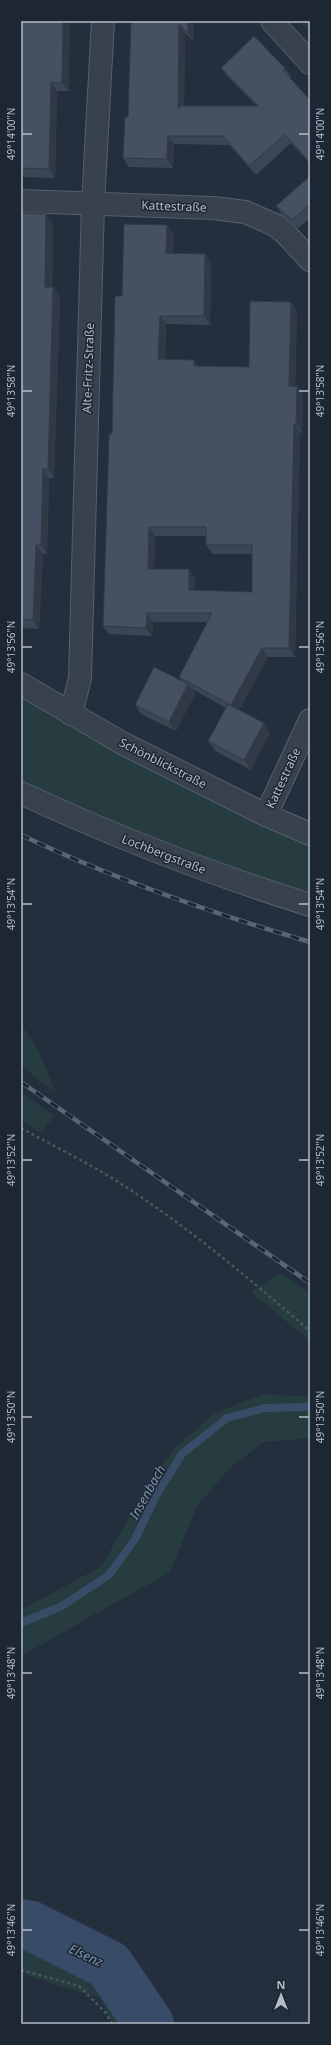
<svg xmlns="http://www.w3.org/2000/svg" width="331" height="2045" viewBox="0 0 331 2045" font-family="'Noto Sans',sans-serif">
<rect width="100%" height="100%" fill="#242f3e"/>
<g fill="#263c3f">
<polygon points="300,21 310,21 310,33"/>
<path d="M21 690 310 843V891C266 883 222 864 180 848 127 828 71 808 21 780Z"/>
<polygon points="21,1024 38,1049 56,1093 21,1066"/>
<polygon points="21,1092 54,1116 41,1133 21,1120"/>
<polygon points="281,1273 310,1293 310,1341 251,1292"/>
<polygon points="263,1394 310,1397 310,1438 264,1442 230,1468 197,1506 170,1572 21,1656 21,1610 102,1566 151,1477 175,1448 213,1414"/>
<polygon points="21,1910 43,1915 117,1956 158,2012 163,2024 112,2024 99,1997 69,1989 21,1973"/>
</g>
<g fill="none" stroke-linecap="round" stroke-linejoin="round">
<polyline stroke="#394c67" stroke-width="8" points="21,1623 62,1606 109,1575 135,1539 157,1494 182,1454 227,1418 265,1408 310,1407"/>
<polyline stroke="#394c67" stroke-width="50" points="21,1924 31,1926 109,1965 149,2024"/>
<defs>
<g id="street">
<polyline points="272,21 310,63"/>
<polyline points="21,201 213,208 245,212 275,225 286,234 310,260"/>
<polyline points="21,684 122,743 266,815 310,834"/>
<polyline points="71,714 80,678 93,203 103,21"/>
<path d="M21 793C115 837 211 874 310 905"/>
<polyline points="266,815 310,720"/>
</g>
</defs>
<use href="#street" stroke="#565f6c" stroke-width="24"/>
<g stroke="#44595c" stroke-width="2.5" stroke-dasharray="3 3" stroke-linecap="butt">
<path d="M21 1128C57 1148 95 1166 129 1189 193 1231 252 1281 310 1331"/>
<polyline points="21,1970 79,1986 106,2013 112,2024"/>
</g>
<use href="#street" stroke="#38414e" stroke-width="22"/>
<defs>
<g id="rail">
<path d="M21 835C114 879 211 913 310 942"/>
<polyline points="21,1082 310,1283"/>
</g>
</defs>
<use href="#rail" stroke="#5a6575" stroke-width="4.5"/>
<use href="#rail" stroke="#1d2633" stroke-width="3" stroke-dasharray="9" stroke-linecap="butt"/>
</g>
<g fill="#3b4654" fill-rule="evenodd">
<polygon points="22,21 69,91 57,91 55,178 21,177 21,52"/>
<polygon points="131,21 194,21 194,42 185,33 184,106 257,106 227,76 221,68 285,68 291,77 290,78 310,100 310,164 291,143 256,175 229,145 174,144 173,168 129,167 123,158 128,117"/>
<polygon points="310,176 310,218 298,228 282,215 276,206"/>
<polygon points="21,213 53,223 52,287 60,296 54,478 49,478 47,554 43,554 39,629 21,628"/>
<path d="M174 234 173 253 205 254 211 263 210 325 166 324 165 359 194 360 199 366 249 367 291 302 297 311 295 386 303 394 302 433H300L295 657H268L239 710 270 733 251 770 215 751 208 741 226 708 192 689 195 694 176 731 141 714 135 705 182 681 179 677 208 622H153L152 636 109 634 103 626 112 434 122 296ZM155 536H206V545L212 554H252V592L195 590V578L154 569Z"/>
</g>
<g fill="#303945">
<polygon points="63,21 70,21 69,91 62,83"/>
<polygon points="188,21 194,21 194,42 188,33"/>
<polygon points="179,24 185,33 184,118 178,109"/>
<polygon points="51,82 57,91 55,178 49,169"/>
<polygon points="168,136 174,144 173,168 167,159"/>
<polygon points="46,214 53,223 52,296 45,287"/>
<polygon points="167,225 174,234 172,262 166,253"/>
<polygon points="205,254 211,263 210,325 204,316"/>
<polygon points="53,287 60,296 54,478 48,469"/>
<polygon points="291,302 297,311 295,394 289,386"/>
<polygon points="160,316 166,324 164,368 158,359"/>
<polygon points="194,360 200,368 194,366"/>
<polygon points="297,386 303,394 302,433 296,424"/>
<polygon points="294,424 300,433 295,657 289,648"/>
<polygon points="43,469 49,478 47,554 41,545"/>
<polygon points="149,527 155,536 154,578 148,569"/>
<polygon points="36,545 43,554 39,629 33,620"/>
<polygon points="189,569 195,578 195,599 189,590"/>
<polygon points="147,613 153,622 152,636 146,628"/>
<polygon points="262,648 268,657 237,713 231,705"/>
<polygon points="188,684 195,694 176,731 169,722"/>
<polygon points="264,723 270,733 251,770 244,760"/>
</g>
<g fill="#455162" stroke="#303945" fill-rule="evenodd">
<polygon points="22,21 63,21 62,83 51,82 49,169 21,168 21,52"/>
<polygon points="131,21 188,21 188,33 179,24 178,109 181,106 259,106 221,68 254,36 285,68 283,70 310,100 310,162 285,135 249,166 223,136 168,136 167,159 123,158 125,117 128,117"/>
<polygon points="310,176 310,204 292,220 276,206"/>
<polygon points="21,213 46,214 45,287 53,287 48,469 43,469 41,545 36,545 33,620 21,619"/>
<path d="M124 224 167 225 166 253 205 254 204 316H160L158 359 194 360V366L249 367 250 301 291 302 289 386H297L296 424H294L289 648H262L231 705 179 677 212 613H147L146 628 103 626 109 434H112L115 296H122ZM149 527H206V545H252V592L189 590V569H148Z"/>
<polygon points="154,667 188,684 169,722 135,705"/>
<polygon points="228,704 264,723 244,760 208,741"/>
</g>
<path fill="none" stroke="#b4bcc9" stroke-width="1.5" d="M22 134H32M299 134H309M22 391H32M299 391H309M22 647H32M299 647H309M22 904H32M299 904H309M22 1160H32M299 1160H309M22 1417H32M299 1417H309M22 1673H32M299 1673H309M22 1930H32M299 1930H309"/>
<g text-anchor="middle" dominant-baseline="central" stroke-width="3" stroke-linejoin="round" paint-order="stroke">
<g font-size="12" fill="#b4bcc9" stroke="#1d2633">
<text transform="translate(174 206) rotate(2)">Kattestraße</text>
<text transform="translate(88 368) rotate(-88)">Alte-Fritz-Straße</text>
<text transform="translate(163 763) rotate(27)">Schönblickstraße</text>
<text transform="translate(283 778) rotate(-65)">Kattestraße</text>
<text transform="translate(164 854) rotate(21)">Lochbergstraße</text>
</g>
<g font-size="13" font-style="italic" fill="#7c92b1" stroke="#1d2633">
<text transform="translate(147 1492) rotate(-61)">Insenbach</text>
<text transform="translate(86 1955) rotate(25)">Elsenz</text>
</g>
</g>
<rect width="331" height="2045" fill="none" stroke="#1d2633" stroke-width="44"/>
<g transform="translate(281 1995)" stroke="#1d2633" stroke-width="3" paint-order="stroke">
<path d="M0-3L7 15L0 10L-7 15Z" fill="#b4bcc9"/>
<text y="-6" font-size="11" font-weight="bold" text-anchor="middle" fill="#b4bcc9">N</text>
</g>
<rect x="22" y="22" width="287" height="2001" fill="none" stroke="#b4bcc9" stroke-width="1.5"/>
<g font-size="10" text-anchor="middle" fill="#b4bcc9">
<text transform="translate(11 134) rotate(-90)" y="4">49°14'00"N</text>
<text transform="translate(320 134) rotate(-90)" y="4">49°14'00"N</text>
<text transform="translate(11 391) rotate(-90)" y="4">49°13'58"N</text>
<text transform="translate(320 391) rotate(-90)" y="4">49°13'58"N</text>
<text transform="translate(11 647) rotate(-90)" y="4">49°13'56"N</text>
<text transform="translate(320 647) rotate(-90)" y="4">49°13'56"N</text>
<text transform="translate(11 904) rotate(-90)" y="4">49°13'54"N</text>
<text transform="translate(320 904) rotate(-90)" y="4">49°13'54"N</text>
<text transform="translate(11 1160) rotate(-90)" y="4">49°13'52"N</text>
<text transform="translate(320 1160) rotate(-90)" y="4">49°13'52"N</text>
<text transform="translate(11 1417) rotate(-90)" y="4">49°13'50"N</text>
<text transform="translate(320 1417) rotate(-90)" y="4">49°13'50"N</text>
<text transform="translate(11 1673) rotate(-90)" y="4">49°13'48"N</text>
<text transform="translate(320 1673) rotate(-90)" y="4">49°13'48"N</text>
<text transform="translate(11 1930) rotate(-90)" y="4">49°13'46"N</text>
<text transform="translate(320 1930) rotate(-90)" y="4">49°13'46"N</text>
</g>
</svg>
